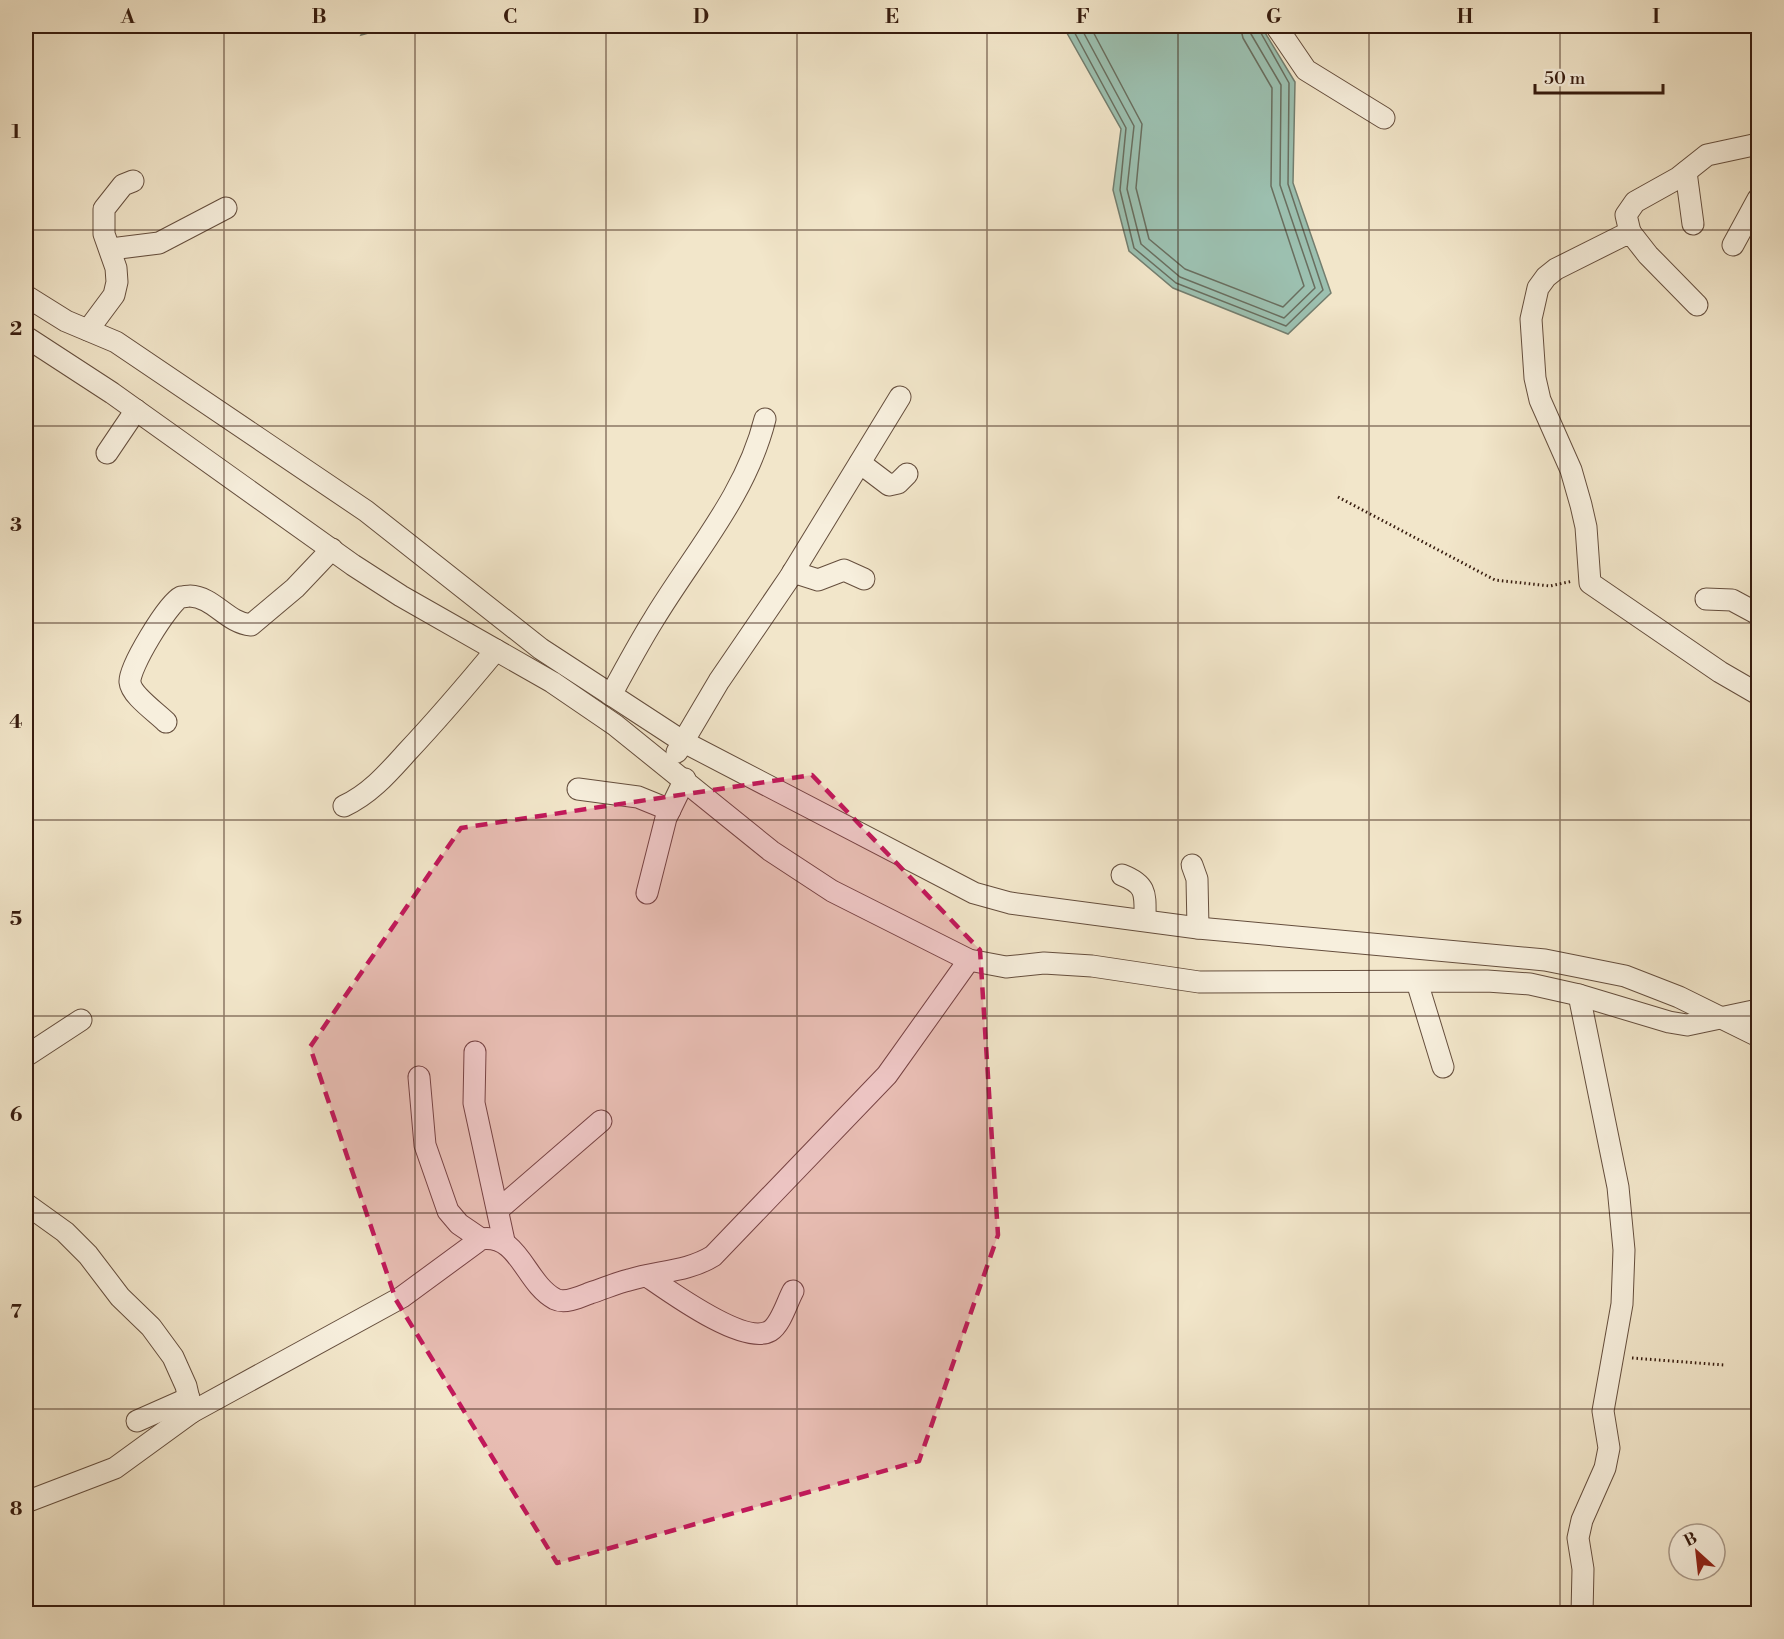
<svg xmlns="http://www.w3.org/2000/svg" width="1784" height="1639" viewBox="0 0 1784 1639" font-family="'Libre Bodoni',serif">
<rect width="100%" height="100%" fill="#f2e6ca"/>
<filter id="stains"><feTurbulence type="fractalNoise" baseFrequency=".00333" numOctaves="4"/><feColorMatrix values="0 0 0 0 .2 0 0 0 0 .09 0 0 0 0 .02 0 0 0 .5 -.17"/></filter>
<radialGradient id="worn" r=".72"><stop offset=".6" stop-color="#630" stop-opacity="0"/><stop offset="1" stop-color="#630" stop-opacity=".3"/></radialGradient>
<g fill="#9cc0b0" stroke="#737e6f" stroke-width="1.5">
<polygon points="366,26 394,26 361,35"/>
<polygon points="1063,26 1261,26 1295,82 1293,183 1331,293 1288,334 1173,288 1129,251 1113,190 1121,129"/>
</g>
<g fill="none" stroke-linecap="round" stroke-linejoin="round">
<g stroke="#696e5f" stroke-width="1.5">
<polyline points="1071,26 1126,128 1120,190 1134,248 1176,283 1286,326 1323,290 1288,184 1289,83 1257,26"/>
<polyline points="1080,26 1134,126 1127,189 1141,244 1180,277 1284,318 1315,288 1280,185 1281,85 1251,34 1249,26"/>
<polyline points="1090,26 1142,124 1136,188 1149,239 1185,269 1283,307 1304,286 1271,186 1272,88 1243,38 1240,26"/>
</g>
<defs>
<g id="minor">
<polyline points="1276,26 1306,70 1384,118"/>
<polyline points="1686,172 1693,224"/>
<polyline points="1630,232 1626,215 1635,202 1678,178 1707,155 1758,144"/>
<polyline points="1733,245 1758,199"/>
<polyline points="111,249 159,243 226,208"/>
<polyline points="26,296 66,321 116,342 366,511 541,649 682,741 974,893 1010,903 1198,928 1545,960 1625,976 1679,997 1758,1036"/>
<polyline points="1697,305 1648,255 1630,232 1556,269 1546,277 1538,288 1531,319 1535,378 1540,400 1571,470 1581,505 1586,527 1590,583 1720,672 1758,694"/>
<polyline points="88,330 114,295 117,282 116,268 104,234 104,209 123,185 133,181"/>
<polyline points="26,337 112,393 353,565 401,596 552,682 615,725 771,851 832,891 969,960 1006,967 1044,963 1092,966 1199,982 1487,981 1530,984 1579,995 1669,1022 1687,1025 1758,1010"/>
<polyline points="107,453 136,410"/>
<polyline points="860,463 889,485 898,483 907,474"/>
<polyline points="793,572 818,580 844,570 864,579"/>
<polyline points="1706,599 1732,600 1758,614"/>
<path d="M611 695C625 669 639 643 654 619 694 553 746 495 765 419"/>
<path d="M166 722C156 712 131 695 130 682 128 669 168 603 181 597 182 597 189 596 190 596 214 597 227 623 251 625L295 588 332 549"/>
<polyline points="677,752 719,681 790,577 900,397"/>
<polyline points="578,789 638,797 670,810"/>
<path d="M344 806C370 794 388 773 407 752 438 719 467 685 496 650"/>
<polyline points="1192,865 1197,879 1198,928"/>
<path d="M1122 875C1148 885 1145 895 1145 920"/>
<polyline points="647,893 666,818 685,779"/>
<polyline points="1417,982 1443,1067"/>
<polyline points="1579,995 1618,1187 1624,1250 1622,1304 1603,1411 1609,1448 1605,1468 1582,1520 1578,1538 1583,1569 1582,1614"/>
<polyline points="475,1052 474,1103 504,1241"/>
<polyline points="26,1056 81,1020"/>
<polyline points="419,1077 425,1145 448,1211 459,1224 481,1239"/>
<polyline points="26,1204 65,1232 88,1255 120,1297 151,1327 173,1357 186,1386 192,1412"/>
<polyline points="498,1210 601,1121"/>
<path d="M647 1276C669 1291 744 1346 770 1331 781 1324 787 1302 793 1291"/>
<polyline points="137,1421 189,1398"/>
<path d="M26 1502 115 1468 192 1412 402 1297 481 1239C519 1233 525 1283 555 1299 565 1304 580 1297 590 1293 603 1289 616 1283 629 1280 658 1271 687 1272 713 1256L887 1075 969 960"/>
</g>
</defs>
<use href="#minor" stroke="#654e3d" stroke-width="23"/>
<g stroke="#361b0e" stroke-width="3" stroke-dasharray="1.5 3" stroke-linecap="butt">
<polyline points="1338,497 1495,580 1550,586 1573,581"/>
<polyline points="1632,1358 1724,1365"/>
</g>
<use href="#minor" stroke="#f7efdd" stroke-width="21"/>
</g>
<path fill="#c2185b" fill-opacity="0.2" stroke="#c2185b" stroke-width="4.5" stroke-dasharray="12 8" stroke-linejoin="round" d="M812 775 980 950 998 1235 919 1461 557 1563 396 1300 310 1047 461 828Z"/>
<path fill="none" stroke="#361b0e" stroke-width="1.5" stroke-opacity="0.55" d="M224 26V1614M415 26V1614M606 26V1614M797 26V1614M987 26V1614M1178 26V1614M1369 26V1614M1560 26V1614M26 230H1758M26 426H1758M26 623H1758M26 820H1758M26 1016H1758M26 1213H1758M26 1409H1758"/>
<rect width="1784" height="1639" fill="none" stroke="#f2e6ca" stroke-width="66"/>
<g transform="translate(1697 1552) rotate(333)"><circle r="28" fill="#f7efdd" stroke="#aa9a8a" stroke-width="1.5"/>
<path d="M0-4.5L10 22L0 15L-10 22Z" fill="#8f2418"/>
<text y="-9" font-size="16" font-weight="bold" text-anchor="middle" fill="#361b0e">B</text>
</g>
<path d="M1535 84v9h128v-9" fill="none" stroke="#361b0e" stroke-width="3"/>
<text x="1544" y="84" font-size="18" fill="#361b0e" stroke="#f7efdd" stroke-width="4.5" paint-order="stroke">50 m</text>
<rect x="33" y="33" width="1718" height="1573" fill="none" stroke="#361b0e" stroke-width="2"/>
<g font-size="20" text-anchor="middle" font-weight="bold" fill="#361b0e">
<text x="128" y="23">A</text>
<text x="319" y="23">B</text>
<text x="510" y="23">C</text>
<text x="701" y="23">D</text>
<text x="892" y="23">E</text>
<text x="1083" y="23">F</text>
<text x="1274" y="23">G</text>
<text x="1465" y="23">H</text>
<text x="1656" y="23">I</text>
<text x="16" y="138">1</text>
<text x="16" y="335">2</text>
<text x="16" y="531">3</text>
<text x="16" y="728">4</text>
<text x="16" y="925">5</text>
<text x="16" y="1121">6</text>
<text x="16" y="1318">7</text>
<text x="16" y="1515">8</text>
</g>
<rect width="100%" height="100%" filter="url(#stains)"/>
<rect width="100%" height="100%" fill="url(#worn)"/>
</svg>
